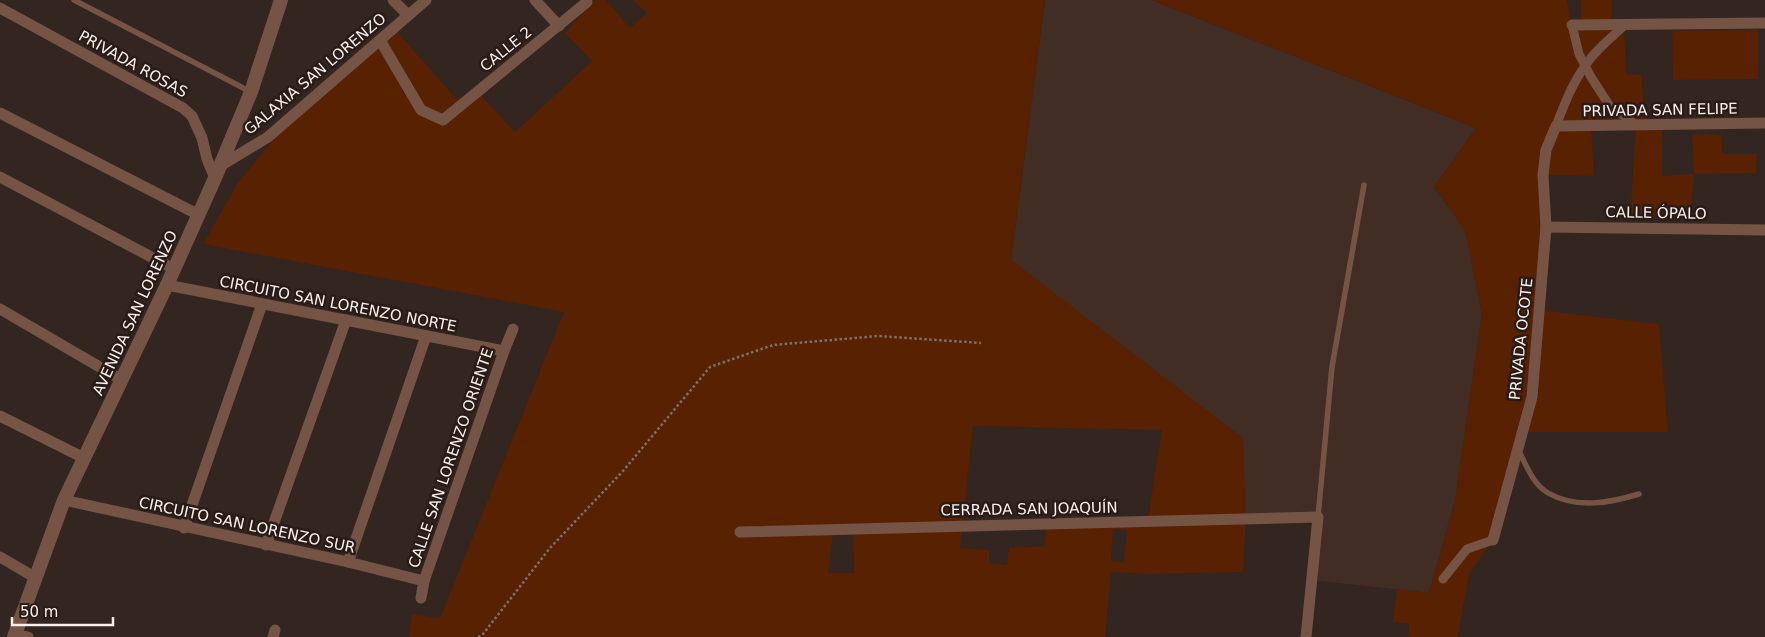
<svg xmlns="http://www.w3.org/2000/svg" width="1765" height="637" viewBox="0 0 1765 637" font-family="'DejaVu Sans',sans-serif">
<rect width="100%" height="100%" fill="#33251f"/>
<polygon fill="#412d24" points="1045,0 1152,0 1476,128 1434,187 1465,230 1482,314 1455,501 1429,593 1312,580 1319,516 1246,517 1011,260"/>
<g fill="#572102" fill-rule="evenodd">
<path d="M595 0H606L630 28 647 13 633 0H1045L1011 260 1243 438 1246 517 1243 572 1146 574 1111 572 1105 637H409L412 614 440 618 564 312 203 244 237 184 282 129 395 29 457 100 476 90 515 132 592 61 565 33ZM973 426 1162 430 1148 518 1046 520 1045 546 1009 548 1007 565 989 563V550L960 548ZM834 524H853L854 573H828ZM1113 529 1127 530 1124 562 1111 561Z"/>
<polygon points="1152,0 1567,0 1571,25 1624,24 1626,74 1642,75 1644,115 1662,125 1662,176 1694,174 1692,134 1721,135 1723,154 1757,154 1756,173 1694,174 1690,217 1630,218 1636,125 1591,125 1594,176 1546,175 1538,310 1659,324 1668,432 1526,432 1539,394 1539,320 1535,396 1492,541 1469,574 1458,637 1408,637 1409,624 1393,622 1397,589 1429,593 1455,501 1482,314 1465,230 1434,187 1476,128"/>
<polygon points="1581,0 1612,0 1611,21 1581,21"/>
<polygon points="1758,30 1758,79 1673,80 1672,31"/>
</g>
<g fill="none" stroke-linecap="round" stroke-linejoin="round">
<polyline stroke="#7d716c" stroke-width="2.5" stroke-dasharray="2.5 2.5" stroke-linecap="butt" points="478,637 483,634 550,548 623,471 710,367 773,345 878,336 981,343"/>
<g stroke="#765445" stroke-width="5.5">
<polyline points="74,0 251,92"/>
<path d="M1519 451C1526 465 1533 484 1548 493 1576 509 1610 503 1639 494"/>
<polyline points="1318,517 1332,367 1364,185"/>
</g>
<g stroke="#765445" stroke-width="9">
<polyline points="1572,25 1579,54 1591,77 1609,105 1636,125"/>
<path d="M1556 126C1564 105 1572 84 1585 66 1595 50 1612 37 1626 24"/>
<polyline points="1443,579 1467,549 1493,540"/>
</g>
<g stroke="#765445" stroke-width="11">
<polyline points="393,0 408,15"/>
<polyline points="535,0 559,26"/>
<polyline points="0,8 183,108 192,116 202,138 207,159 215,178"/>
<polyline points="1572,25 1765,23"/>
<polyline points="380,40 421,110 443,120 587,2"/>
<polyline points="0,113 199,215"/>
<polyline points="220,166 268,137 426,0"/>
<polyline points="0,177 174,269"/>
<polyline points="1546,227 1765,230"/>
<polyline points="167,285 504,351"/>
<polyline points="0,309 122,380"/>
<polyline points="0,416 84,458"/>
<polyline points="64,500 348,562 424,581"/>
<polyline points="184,528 262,304"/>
<polyline points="740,532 1318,517 1306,637"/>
<polyline points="1493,540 1532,397 1546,227 1543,175 1546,150 1556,126 1765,123"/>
<polyline points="266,545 346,320"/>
<polyline points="0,557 36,578"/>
<polyline points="348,562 426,336"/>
<polyline points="421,598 424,581 504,351 513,329"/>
<polyline points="15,634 28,637"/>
<polyline points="273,637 275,630"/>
</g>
<polyline stroke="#765445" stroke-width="14" points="14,637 64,500 167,285 215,178 251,92 281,0"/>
</g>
<g text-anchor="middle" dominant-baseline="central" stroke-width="5" stroke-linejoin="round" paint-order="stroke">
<g font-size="15" fill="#f9f0ec" stroke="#291b16">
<text transform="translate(506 49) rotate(-39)">CALLE 2</text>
<text transform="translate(133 64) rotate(29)">PRIVADA ROSAS</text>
<text transform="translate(315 74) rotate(-40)">GALAXIA SAN LORENZO</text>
<text transform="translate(1660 110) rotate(-1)">PRIVADA SAN FELIPE</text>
<text transform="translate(1656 213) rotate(1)">CALLE ÓPALO</text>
<text transform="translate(338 304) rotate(11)">CIRCUITO SAN LORENZO NORTE</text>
<text transform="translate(135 313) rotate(-65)">AVENIDA SAN LORENZO</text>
<text transform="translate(1521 339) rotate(-84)">PRIVADA OCOTE</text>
<text transform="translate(451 458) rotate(-71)">CALLE SAN LORENZO ORIENTE</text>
<text transform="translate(1029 509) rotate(-1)">CERRADA SAN JOAQUÍN</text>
<text transform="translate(247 525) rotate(12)">CIRCUITO SAN LORENZO SUR</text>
</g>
</g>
<path d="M12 617v8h101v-8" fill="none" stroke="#f9f0ec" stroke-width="2.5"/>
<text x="20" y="617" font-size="15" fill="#f9f0ec" stroke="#291b16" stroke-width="4" paint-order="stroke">50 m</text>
</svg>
